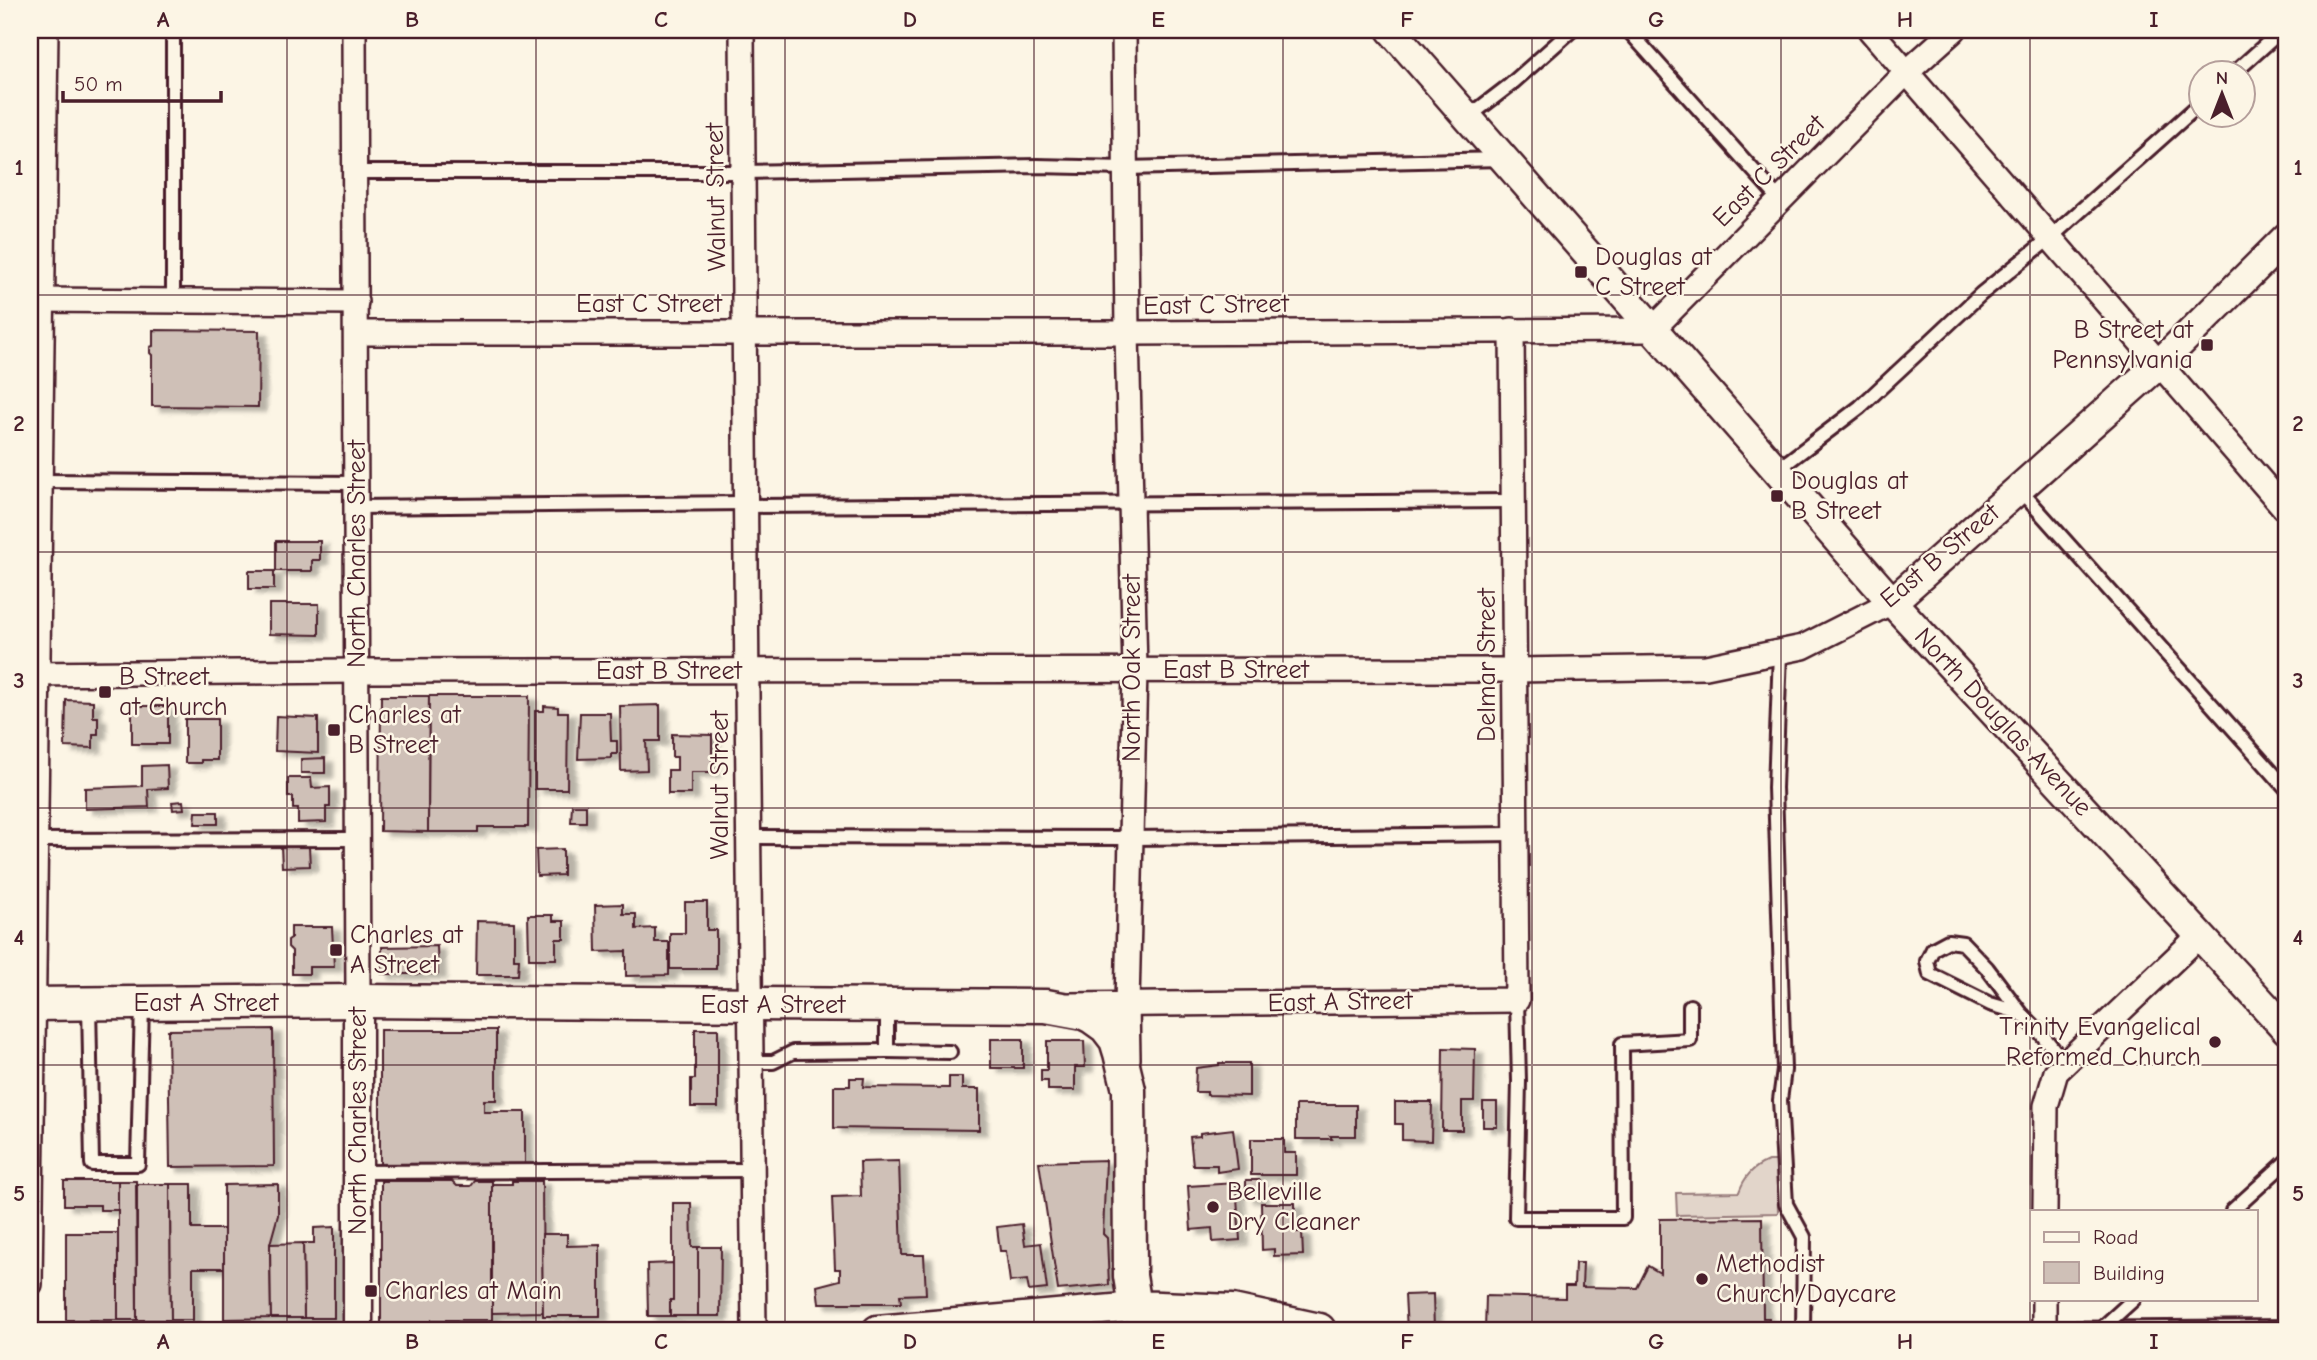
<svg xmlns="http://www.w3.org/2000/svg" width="2317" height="1360" viewBox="0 0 2317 1360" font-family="'Comic Neue',sans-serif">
<defs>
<filter id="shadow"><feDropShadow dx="8" dy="4.5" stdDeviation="2" flood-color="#0004"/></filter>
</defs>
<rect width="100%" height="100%" fill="#fcf5e5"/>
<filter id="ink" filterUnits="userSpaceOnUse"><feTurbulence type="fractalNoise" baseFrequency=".0143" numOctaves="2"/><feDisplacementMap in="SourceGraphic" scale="14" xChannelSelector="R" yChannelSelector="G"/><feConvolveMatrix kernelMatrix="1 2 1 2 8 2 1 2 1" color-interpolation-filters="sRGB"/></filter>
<g filter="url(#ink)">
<path fill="#e2d5ca" stroke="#967a7a" stroke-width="2" d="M1768 1161H1777L1778 1213 1677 1215 1676 1193 1739 1192C1745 1176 1752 1168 1768 1161Z"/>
<g fill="#cfc0b7" stroke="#4a1f2b" stroke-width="2" filter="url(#shadow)">
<polygon points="153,330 259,331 258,407 152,406 152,355 150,353 150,347 153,346"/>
<polygon points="276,541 320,541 320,560 312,560 312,571 276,571"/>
<rect x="249" y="571" width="25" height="18"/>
<polygon points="269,604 319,604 319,635 269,634"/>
<polygon points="381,696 429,696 428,832 380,831"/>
<polygon points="429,696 529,696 528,827 478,827 478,832 428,832"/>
<polygon points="66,700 93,701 93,717 98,717 98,734 93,734 93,748 65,747"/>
<polygon points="660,705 660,741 646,741 647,770 621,771 620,706"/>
<rect x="132" y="706" width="36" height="38"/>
<polygon points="544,706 558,707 558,712 568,712 567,789 535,789 535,711 544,711"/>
<polygon points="580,713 610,713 611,741 617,741 617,754 611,754 611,758 578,759"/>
<polygon points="276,716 318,718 318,753 275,751"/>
<polygon points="185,719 217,719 217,760 201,760 201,763 185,763"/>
<polygon points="672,734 712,735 712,772 691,772 691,794 668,794 668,770 677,770 677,757 672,757"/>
<polygon points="325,758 325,773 301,773 301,759"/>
<polygon points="167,765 168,788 148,789 149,807 85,809 85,788 142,786 142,766"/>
<polygon points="288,778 311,778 312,788 330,787 330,807 326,807 326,822 298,823 298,809 293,809 293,797 288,797"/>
<polygon points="183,801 184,809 173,810 172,802"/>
<polygon points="572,805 586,805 586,822 571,822"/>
<polygon points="196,812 218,812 218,824 195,824"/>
<polygon points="281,847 309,847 310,866 282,867"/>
<polygon points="563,849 563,875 537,876 536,850"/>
<polygon points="685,902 707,902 707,930 716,930 716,969 670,969 670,933 685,933"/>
<polygon points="623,904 623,914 636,914 636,929 655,928 655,942 669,942 669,975 626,976 626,951 596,952 595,905"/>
<polygon points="528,915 553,915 553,921 564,921 564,939 556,939 556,959 529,959"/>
<polygon points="477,921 514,922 514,959 519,959 518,975 476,975"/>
<polygon points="291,927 332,927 334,967 309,967 309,974 292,974 292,951 288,947 288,940 291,938"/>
<polygon points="437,946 438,974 382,974 382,947"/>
<polygon points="273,1029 274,1166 170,1167 168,1030"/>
<polygon points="695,1029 718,1029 718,1107 691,1107 691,1079 695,1079"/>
<polygon points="380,1030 496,1030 496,1100 484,1100 484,1112 525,1112 525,1165 380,1165"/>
<rect x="991" y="1039" width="32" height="29"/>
<polygon points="1047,1041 1084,1041 1085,1067 1075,1067 1075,1090 1048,1090 1048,1081 1041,1081 1041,1070 1047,1070"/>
<polygon points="1443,1048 1475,1049 1474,1101 1462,1101 1462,1130 1442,1130"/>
<polygon points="1219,1063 1249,1063 1249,1096 1207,1095 1207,1092 1195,1092 1196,1068 1219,1065"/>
<polygon points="949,1077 962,1077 962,1089 979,1089 979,1130 834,1128 834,1086 850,1086 850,1078 864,1078 863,1087 949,1088"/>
<polygon points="1395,1102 1432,1102 1431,1141 1402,1140 1402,1124 1395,1124"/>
<rect x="1483" y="1102" width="14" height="25"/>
<polygon points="1296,1105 1356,1105 1356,1136 1330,1136 1332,1139 1296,1139"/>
<polygon points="1233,1129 1238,1169 1217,1172 1217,1165 1193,1165 1190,1137 1200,1136 1200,1133"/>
<polygon points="1251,1139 1284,1139 1284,1153 1296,1153 1296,1175 1251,1175"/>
<polygon points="1106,1160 1103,1234 1107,1238 1109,1285 1058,1290 1039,1162"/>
<polygon points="899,1161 902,1255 924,1255 926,1294 900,1295 901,1303 819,1303 817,1286 840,1280 840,1269 835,1269 832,1197 861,1196 860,1162"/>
<rect x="1246" y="1180" width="14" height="18"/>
<polygon points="64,1181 118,1181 118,1210 100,1210 100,1205 64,1205"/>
<polygon points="118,1181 136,1181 137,1320 118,1320"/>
<polygon points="381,1181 452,1181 457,1186 471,1186 475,1181 492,1181 492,1320 432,1320 432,1325 381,1325"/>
<polygon points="512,1181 542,1181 543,1312 492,1313 492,1184 512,1184"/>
<polygon points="1236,1183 1240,1240 1213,1242 1212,1228 1191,1230 1188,1186"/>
<polygon points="137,1184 170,1184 171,1320 137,1320"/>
<polygon points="170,1184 192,1184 192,1229 224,1229 224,1268 193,1268 193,1320 171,1320"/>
<polygon points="278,1184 278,1215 270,1244 271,1318 224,1319 224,1185"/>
<polygon points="673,1203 691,1203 692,1247 698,1247 698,1316 670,1316 670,1300 673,1300"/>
<polygon points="1261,1203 1295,1203 1295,1232 1302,1232 1303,1255 1274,1256 1274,1249 1262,1250"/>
<polygon points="1762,1218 1763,1318 1769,1318 1769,1330 1485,1330 1486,1296 1565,1298 1565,1286 1574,1286 1575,1263 1583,1263 1582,1287 1637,1288 1648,1266 1660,1273 1660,1219"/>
<polygon points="1022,1224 1025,1245 1041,1243 1047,1289 1029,1291 1027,1280 1010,1282 1006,1251 1000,1251 997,1227"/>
<polygon points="334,1227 334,1318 304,1318 303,1243 314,1243 314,1228"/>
<rect x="66" y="1233" width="52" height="87"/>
<polygon points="542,1234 567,1234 567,1246 600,1245 600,1316 543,1316"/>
<polygon points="303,1243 304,1318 271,1318 270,1244"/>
<polygon points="698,1247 721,1247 720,1316 698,1316"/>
<polygon points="673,1263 673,1300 670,1300 670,1316 648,1316 647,1264"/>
<polygon points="1433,1294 1434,1330 1407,1330 1405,1295"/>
</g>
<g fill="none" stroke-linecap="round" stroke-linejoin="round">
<defs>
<g id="service">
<polyline points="173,30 173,301"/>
<polyline points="1628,30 1780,200"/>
<polyline points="2233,74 2282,30"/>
<polyline points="1467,118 1510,85 1572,30"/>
<polyline points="355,172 743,172 1037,166 1125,168 1502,159"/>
<polyline points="1777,470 1860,407 1981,294 2050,238 2202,102"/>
<polyline points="40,481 356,483"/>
<polyline points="2019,489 2287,789"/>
<polyline points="746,506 1514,501"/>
<polyline points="357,507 746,503"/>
<polyline points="1780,652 1775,788 1784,1070 1780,1100 1786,1204 1804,1237 1803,1330"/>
<polyline points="748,837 1131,838 1516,834"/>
<polyline points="35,840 358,839"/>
<polyline points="1517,1000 1519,1081 1516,1218 1623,1218 1622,1044 1690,1040 1690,1006"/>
<polyline points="89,1004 92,1164 138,1164 142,1004"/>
<polyline points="887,1006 887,1051 950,1052"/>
<polyline points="2021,1013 1990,1004 1930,974 1927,961 1933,949 1948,941 1963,943 1987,968 2021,1013 2040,1032 2065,1064"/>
<polyline points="749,1062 773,1062 793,1052 887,1051"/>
<polyline points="358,1172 751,1170"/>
<polyline points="2232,1211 2287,1161"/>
<polyline points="2102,1328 2134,1299"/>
<polyline points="2044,1329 2287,1327"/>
</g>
<g id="minor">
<polyline points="354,30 358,1001"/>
<path d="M742 30C747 463 746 897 754 1330"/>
<polyline points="1124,30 1127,333 1135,670 1127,1004 1128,1059"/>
<polyline points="1870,30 2287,511"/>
<polyline points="30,300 356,302"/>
<polyline points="356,333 1127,333 1652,330 1907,72 1954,30"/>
<polyline points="30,674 358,671 1515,670 1706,667 1803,647 1892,602"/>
<polyline points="1070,1005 1517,1000 1512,330"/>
<polyline points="2045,1211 2046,1106 2056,1072 2199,936"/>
<polyline points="30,1284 46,30"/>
<polyline points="2044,1330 2044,1299"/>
</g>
<g id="tertiary">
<polyline points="1391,30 1892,602 2287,1030"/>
<polyline points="1892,602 2159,364 2287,237"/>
<polyline points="358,1001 358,1330"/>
<polyline points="877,1330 1135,1307"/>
</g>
<polyline id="secondary" points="30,1004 358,1001 1046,1006 1084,1013 1092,1017 1106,1027 1116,1040 1120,1053 1129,1090 1130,1276 1135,1307 1232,1311 1319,1330"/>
</defs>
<use href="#service" stroke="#4a1f2b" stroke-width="18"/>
<use href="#minor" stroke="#4a1f2b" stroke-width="28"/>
<use href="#tertiary" stroke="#4a1f2b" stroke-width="33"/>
<use href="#secondary" stroke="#4a1f2b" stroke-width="37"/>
<use href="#service" stroke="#fcf5e5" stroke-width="12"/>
<use href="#minor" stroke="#fcf5e5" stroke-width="23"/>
<use href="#tertiary" stroke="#fcf5e5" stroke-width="28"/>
<use href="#secondary" stroke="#fcf5e5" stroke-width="32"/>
</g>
</g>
<path fill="none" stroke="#4a1f2b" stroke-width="2" stroke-opacity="0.55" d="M287 30V1330M536 30V1330M785 30V1330M1034 30V1330M1283 30V1330M1532 30V1330M1781 30V1330M2030 30V1330M30 295H2287M30 552H2287M30 808H2287M30 1065H2287"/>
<g fill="#4a1f2b" stroke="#fcf5e5" stroke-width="2.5">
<rect x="1574" y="265" width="14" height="14" rx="3.5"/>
<rect x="2200" y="338" width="14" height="14" rx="3.5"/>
<rect x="1770" y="489" width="14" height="14" rx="3.5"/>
<rect x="98" y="685" width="14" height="14" rx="3.5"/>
<rect x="327" y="723" width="14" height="14" rx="3.5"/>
<rect x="329" y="943" width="14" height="14" rx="3.5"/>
<circle cx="2215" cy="1042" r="7"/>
<circle cx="1213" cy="1207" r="7"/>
<circle cx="1702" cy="1279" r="7"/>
<rect x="364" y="1284" width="14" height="14" rx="3.5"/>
</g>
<g text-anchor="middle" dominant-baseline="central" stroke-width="5" stroke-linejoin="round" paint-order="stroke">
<g font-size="26" fill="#4a1f2b" stroke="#fcf5e5">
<text transform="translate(1769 171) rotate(-45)">East C Street</text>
<text transform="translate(716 197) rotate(-91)">Walnut Street</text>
<text x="649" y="304">East C Street</text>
<text transform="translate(1216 305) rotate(-1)">East C Street</text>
<text transform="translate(357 554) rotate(-90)">North Charles Street</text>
<text transform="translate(1940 556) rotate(-40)">East B Street</text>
<text transform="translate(1487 665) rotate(-90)">Delmar Street</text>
<text transform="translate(1132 668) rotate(-90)">North Oak Street</text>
<text x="1236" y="670">East B Street</text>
<text x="669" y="671">East B Street</text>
<text transform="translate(2003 722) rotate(47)">North Douglas Avenue</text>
<text transform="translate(720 785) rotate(-90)">Walnut Street</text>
<text transform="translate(1340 1002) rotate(-1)">East A Street</text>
<text x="206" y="1003">East A Street</text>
<text x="773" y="1005">East A Street</text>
<text transform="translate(358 1121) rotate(-90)">North Charles Street</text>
</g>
<g font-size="26" fill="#4a1f2b" stroke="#fcf5e5" text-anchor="start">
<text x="1595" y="257">Douglas at<tspan x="1595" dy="30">C Street</tspan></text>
<text x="2193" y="330" text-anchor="end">B Street at<tspan x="2193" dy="30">Pennsylvania</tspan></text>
<text x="1791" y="481">Douglas at<tspan x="1791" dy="30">B Street</tspan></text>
<text x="119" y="677">B Street<tspan x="119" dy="30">at Church</tspan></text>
<text x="348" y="715">Charles at<tspan x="348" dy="30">B Street</tspan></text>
<text x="350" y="935">Charles at<tspan x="350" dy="30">A Street</tspan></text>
<text x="2201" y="1027" text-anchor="end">Trinity Evangelical<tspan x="2201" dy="30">Reformed Church</tspan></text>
<text x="1227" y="1192">Belleville<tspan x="1227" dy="30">Dry Cleaner</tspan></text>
<text x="1716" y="1264">Methodist<tspan x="1716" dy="30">Church/Daycare</tspan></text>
<text x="385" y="1291">Charles at Main</text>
</g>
</g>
<rect width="2317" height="1360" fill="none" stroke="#fcf5e5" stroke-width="77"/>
<rect x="2030" y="1210" width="228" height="91" fill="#fcf5e5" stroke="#b59f9b" stroke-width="2"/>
<rect x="2044" y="1232" width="35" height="10" fill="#fcf5e5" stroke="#b59f9b" stroke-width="2"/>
<text x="2093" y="1244" font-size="21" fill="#4a1f2b">Road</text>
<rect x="2044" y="1262" width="35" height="21" fill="#cfc0b7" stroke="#b59f9b" stroke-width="2"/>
<text x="2093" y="1280" font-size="21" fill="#4a1f2b">Building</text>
<g transform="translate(2222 94)"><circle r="33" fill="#fcf5e5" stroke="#b59f9b" stroke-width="2"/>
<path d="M0-5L12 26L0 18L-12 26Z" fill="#4a1f2b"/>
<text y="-10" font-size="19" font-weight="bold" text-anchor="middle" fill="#4a1f2b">N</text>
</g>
<path d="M63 91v10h158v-10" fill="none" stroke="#4a1f2b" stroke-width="3.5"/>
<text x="74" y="91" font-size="21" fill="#4a1f2b" stroke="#fcf5e5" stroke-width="5" paint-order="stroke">50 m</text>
<rect x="38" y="38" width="2240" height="1284" fill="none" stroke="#4a1f2b" stroke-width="2.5"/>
<g font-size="23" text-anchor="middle" font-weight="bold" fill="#4a1f2b">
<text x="163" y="27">A</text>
<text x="412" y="27">B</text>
<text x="661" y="27">C</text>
<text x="910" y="27">D</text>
<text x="1158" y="27">E</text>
<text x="1407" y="27">F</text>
<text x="1656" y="27">G</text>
<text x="1905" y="27">H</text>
<text x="2154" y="27">I</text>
<text x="19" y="175">1</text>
<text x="2298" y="175">1</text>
<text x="19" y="431">2</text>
<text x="2298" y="431">2</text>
<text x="19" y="688">3</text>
<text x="2298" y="688">3</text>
<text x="19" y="945">4</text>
<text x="2298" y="945">4</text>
<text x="19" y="1201">5</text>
<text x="2298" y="1201">5</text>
<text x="163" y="1349">A</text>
<text x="412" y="1349">B</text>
<text x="661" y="1349">C</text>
<text x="910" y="1349">D</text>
<text x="1158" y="1349">E</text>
<text x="1407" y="1349">F</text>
<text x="1656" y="1349">G</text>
<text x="1905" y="1349">H</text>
<text x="2154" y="1349">I</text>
</g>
</svg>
